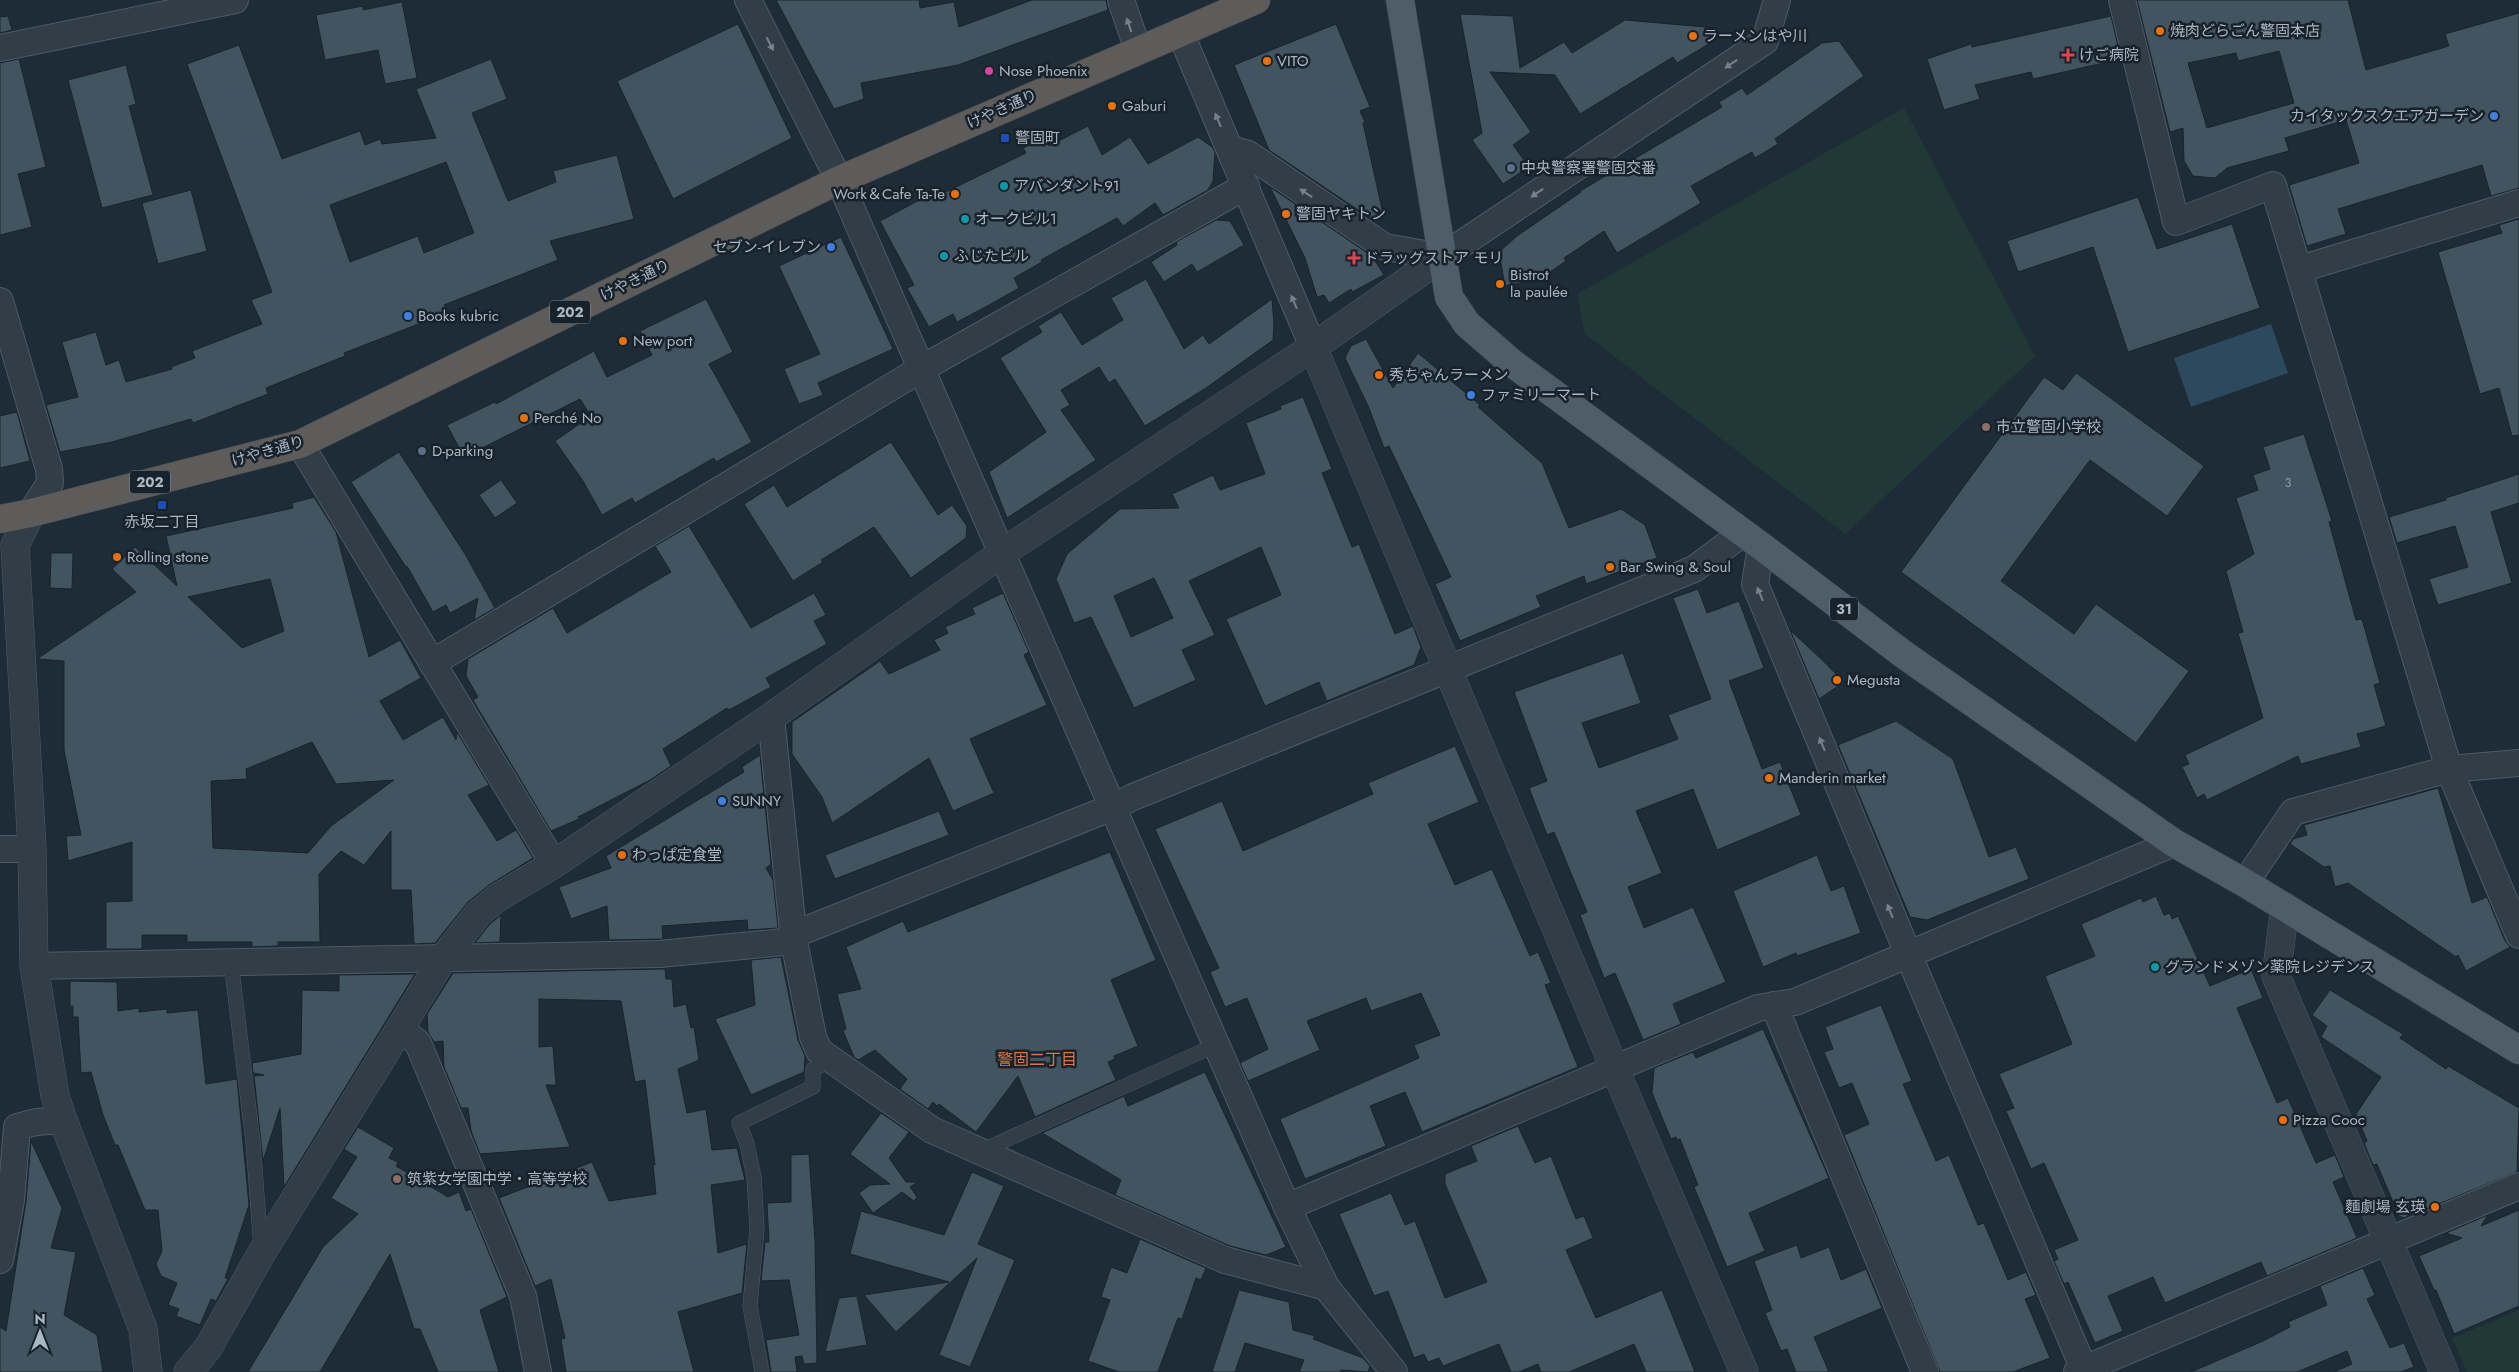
<svg xmlns="http://www.w3.org/2000/svg" width="2519" height="1372" viewBox="0 0 2519 1372" font-family="Jost,'Noto Sans JP',sans-serif">
<rect width="100%" height="100%" fill="#1d2c36"/>
<g fill="#203937">
<polygon points="1904,108 2035,356 1845,534 1585,334 1577,294"/>
<polygon points="2519,1310 2519,1372 2467,1372 2452,1338"/>
</g>
<polygon fill="#2d495d" points="2271,324 2288,373 2191,407 2174,358"/>
<g fill="#435461" stroke="#18242d" fill-rule="evenodd">
<polygon points="776,0 919,0 920,8 954,2 959,27 1032,0 1106,0 1108,10 958,65 861,83 864,99 834,109"/>
<path d="M2137 0H2348L2366 70 2449 46 2445 34 2519 13V188L2491 196 2482 165 2338 209 2346 234 2307 246 2289 185 2359 163 2346 120 2285 138 2289 151 2227 168 2215 178 2193 176 2184 161 2183 128 2170 132ZM2279 51 2294 103 2207 128 2188 63 2236 53 2238 61Z"/>
<polygon points="402,2 417,78 385,84 378,50 325,60 316,15 363,6 363,10"/>
<polygon points="1460,14 1513,16 1520,68 1564,42 1572,53 1625,20 1705,27 1712,42 1677,63 1673,57 1580,114 1555,75 1490,72 1531,132 1513,145 1529,167 1503,184 1472,140 1482,133"/>
<polygon points="8,16 12,30 0,33 0,17"/>
<polygon points="2111,16 2121,59 2033,79 2031,72 1975,85 1980,99 1944,110 1927,59 1971,44 1972,47"/>
<polygon points="738,24 792,138 673,199 617,81"/>
<polygon points="1336,24 1370,107 1360,111 1365,122 1363,123 1384,218 1373,220 1269,150 1234,65"/>
<polygon points="1839,41 1864,76 1775,139 1778,144 1755,158 1752,152 1691,186 1701,203 1617,253 1604,231 1564,258 1566,261 1540,279 1505,286 1499,252 1517,236 1581,192 1580,191 1722,107 1719,102 1742,88 1747,95 1822,43"/>
<path d="M239 45 282 159 360 131 365 145 380 139 382 144 436 138 416 89 491 59 507 99 472 113 508 201 556 182 553 171 617 155 634 219 550 241 558 260 444 305 447 313 344 353 345 356 266 388 268 394 193 423 191 419 112 442 60 452 46 405 78 397 62 342 96 332 106 365 119 360 126 382 172 369 171 367 195 358 192 351 262 324 251 300 272 292 187 64ZM446 162 474 233 424 253 418 236 350 262 330 205Z"/>
<polygon points="19,59 46,167 18,174 32,227 0,235 0,63"/>
<polygon points="126,65 136,104 129,106 153,195 102,208 68,80"/>
<polygon points="1088,126 1102,155 1130,137 1148,164 1198,137 1212,147 1215,152 1213,181 1208,190 1163,215 1155,203 1123,226 1117,218 1041,260 1042,262 1014,278 1019,288 991,304 957,322 953,314 929,327 907,288 914,285 880,221 925,197 927,201 1026,153 1023,148 1045,138 1049,146"/>
<polygon points="1270,187 1372,256 1384,275 1352,292 1351,289 1329,303 1324,295 1317,297 1305,258"/>
<polygon points="191,190 207,251 158,264 142,203"/>
<polygon points="2138,197 2157,249 2232,224 2260,308 2128,352 2093,247 2018,272 2007,241"/>
<polygon points="2519,219 2519,435 2512,436 2499,388 2480,394 2438,252 2502,233 2499,225"/>
<polygon points="1216,220 1230,221 1244,245 1197,272 1192,264 1164,282 1151,262 1177,245 1176,242"/>
<polygon points="841,237 893,349 818,383 823,395 799,404 784,369 820,354 779,266"/>
<polygon points="1146,279 1184,349 1203,335 1209,344 1272,299 1274,324 1273,340 1206,388 1145,426 1115,379 1109,383 1099,367 1061,390 1070,405 1061,410 1096,460 1007,518 989,472 1046,432 1000,358 1042,332 1038,326 1061,312 1082,345 1123,320 1111,298"/>
<polygon points="706,299 733,352 709,364 752,442 716,462 714,458 635,503 632,498 602,515 583,481 555,441 591,416 580,399 464,457 447,425 495,402 496,404 594,351 607,377 652,355 640,331"/>
<polygon points="1366,339 1393,388 1418,353 1480,405 1478,407 1542,463 1569,528 1621,509 1645,525 1657,558 1586,584 1584,576 1536,596 1541,607 1460,641 1435,584 1451,577 1389,446 1384,448 1369,408 1345,358 1351,346"/>
<polygon points="2076,373 2204,466 2167,516 2090,460 2001,581 2074,634 2096,604 2189,671 2136,743 1901,572 2044,377 2063,390"/>
<path d="M1303 397 1332 469 1322 473 1352 547 1359 544 1395 634 1413 626 1421 647 1414 665 1327 701 1319 682 1265 706 1226 619 1281 595 1261 547 1189 581 1215 635 1182 650 1196 680 1134 708 1091 617 1074 623 1056 579 1067 554 1120 509 1179 508 1172 494 1213 475 1220 490 1265 474 1246 423 1281 409 1280 406ZM1154 578 1173 618 1131 637 1114 596Z"/>
<polygon points="17,412 30,461 0,468 0,416"/>
<polygon points="2304,434 2332,521 2329,522 2356,620 2362,619 2380,683 2374,685 2386,726 2357,734 2361,747 2301,764 2298,756 2207,800 2204,794 2197,798 2182,767 2189,764 2185,755 2263,718 2238,633 2243,632 2226,571 2254,554 2236,498 2258,490 2253,475 2270,469 2263,447"/>
<polygon points="891,442 938,515 952,505 967,526 966,538 911,578 874,527 821,560 823,562 793,581 744,504 774,485 787,507"/>
<polygon points="399,452 465,554 495,608 474,620 478,598 450,613 446,605 433,612 407,566 406,567 351,482"/>
<polygon points="2519,474 2519,503 2491,512 2512,583 2438,605 2429,579 2468,567 2455,526 2397,543 2389,517 2446,500 2446,498"/>
<polygon points="501,480 517,503 495,518 479,495"/>
<path d="M314 497 336 532 369 657 400 640 421 678 380 701 403 740 443 717 456 740 457 732 489 785 468 795 497 841 516 830 533 858 489 885 468 902 435 943 414 944 411 890H391V831L364 865 341 851 319 874 320 942H278V946L252 947V942H187V935H142V949H106V902L132 901V842L68 861 66 836 81 835 64 750V661L37 659 136 592 112 569 135 547 177 586 166 536 293 508 292 503ZM270 579 284 631 242 648 188 597ZM312 742 336 784 394 780 331 826 308 853 213 848 211 781 247 779 246 769Z"/>
<polygon points="689,526 751,628 814,593 826,615 814,621 827,644 766,678 771,687 729,710 727,708 663,749 671,766 650,780 578,817 579,819 551,831 473,700 478,697 466,676 468,659 553,608 567,633 671,572 655,546"/>
<polygon points="51,553 73,553 72,589 50,588"/>
<polygon points="1698,589 1707,613 1739,601 1764,668 1729,681 1762,769 1780,762 1801,815 1717,850 1693,789 1636,811 1662,873 1628,887 1644,928 1693,907 1726,982 1673,1004 1681,1024 1643,1040 1615,973 1604,978 1580,915 1587,912 1554,832 1547,835 1529,788 1547,781 1514,692 1623,653 1641,703 1582,723 1599,768 1678,739 1668,715 1711,699 1673,598"/>
<polygon points="1003,593 1029,652 1024,655 1047,705 970,739 994,793 953,811 929,758 832,823 822,797 792,754 792,722 880,661 889,674 940,650 934,640 948,633 945,627 975,614 972,608"/>
<polygon points="1790,630 1819,657 1844,682 1819,699"/>
<polygon points="1896,721 1953,759 1989,857 2016,847 2029,879 1927,920 1910,917 1838,745"/>
<polygon points="1455,746 1479,802 1428,824 1455,885 1492,869 1530,956 1538,952 1551,983 1545,985 1578,1067 1422,1132 1405,1092 1370,1106 1386,1146 1305,1179 1280,1119 1419,1058 1414,1045 1440,1035 1421,993 1371,1011 1366,998 1307,1021 1320,1050 1248,1081 1240,1063 1268,1049 1247,998 1225,1007 1210,972 1219,968 1155,829 1222,801 1243,851 1373,794 1368,783"/>
<polygon points="760,755 771,864 766,868 773,880 778,928 748,930 747,920 662,926 663,939 609,940 607,906 571,919 559,887 611,868 606,856 744,772 742,767"/>
<polygon points="2438,788 2472,903 2487,897 2505,941 2510,947 2466,971 2458,955 2456,957 2348,883 2335,887 2330,866 2324,867 2290,844 2293,839 2307,835 2304,825"/>
<polygon points="939,811 949,835 835,879 825,855"/>
<polygon points="1110,852 1156,960 1111,980 1138,1046 1114,1056 1115,1059 1108,1062 1116,1080 1035,1117 1018,1076 976,1132 939,1104 937,1106 933,1102 928,1109 900,1089 907,1079 875,1050 858,1060 854,1057 843,1031 846,1029 837,994 861,989 846,947 903,921 908,932"/>
<polygon points="1817,855 1831,891 1844,886 1861,933 1797,956 1796,953 1763,967 1733,891"/>
<polygon points="2156,896 2164,915 2170,913 2172,919 2178,916 2210,986 2251,969 2263,998 2237,1008 2277,1103 2288,1098 2316,1163 2335,1155 2344,1177 2333,1182 2357,1238 2267,1276 2261,1262 2165,1303 2153,1277 2108,1296 2123,1331 2095,1343 2068,1282 2064,1284 2054,1261 2058,1259 2054,1250 2078,1240 2044,1163 2031,1169 2006,1111 2014,1108 1999,1074 2072,1044 2045,976 2095,956 2081,924 2141,898 2143,902"/>
<polygon points="501,915 500,942 475,943 489,925"/>
<polygon points="781,957 798,1040 805,1056 804,1072 751,1095 715,1019 755,1005 751,960"/>
<polygon points="665,969 666,979 672,979 674,1007 686,1004 691,1028 694,1027 699,1060 678,1069 687,1113 706,1109 712,1150 737,1148 745,1180 711,1185 718,1253 747,1244 742,1293 678,1312 694,1372 566,1372 561,1339 565,1338 551,1279 535,1286 499,1198 592,1162 609,1201 656,1194 653,1165 655,1165 645,1080 635,1082 621,1001 539,999 539,1047 553,1046 556,1085 546,1085 570,1147 480,1154 471,1131 468,1108 461,1108 444,1067 443,1041 434,1042 428,1032 427,1014 453,973"/>
<polygon points="415,974 284,1187 280,1108 263,1161 254,1076 264,1075 253,1073 252,1063 301,1054 302,990 339,991 339,975"/>
<polygon points="70,981 117,982 118,1011 139,1008 139,1012 167,1009 167,1013 198,1010 206,1084 237,1079 249,1205 225,1278 228,1279 216,1301 211,1299 200,1325 176,1316 179,1309 168,1305 177,1283 161,1276 156,1264 162,1251 158,1210 145,1210 118,1145 115,1145 103,1115 91,1072 81,1073 78,1017 73,1017 73,1006 70,1006"/>
<polygon points="2330,990 2403,1034 2400,1038 2446,1069 2448,1066 2519,1108 2517,1172 2404,1218 2399,1216 2377,1164 2373,1165 2364,1143 2367,1141 2356,1114 2381,1077 2321,1037 2327,1026 2312,1015"/>
<polygon points="1881,1005 1912,1081 1903,1084 1936,1161 1949,1155 1978,1225 1984,1223 2008,1280 2026,1272 2036,1295 2025,1299 2050,1358 2013,1372 1940,1372 1844,1135 1869,1124 1852,1083 1839,1088 1824,1052 1833,1049 1825,1027"/>
<polygon points="1763,1029 1829,1178 1749,1213 1765,1251 1727,1267 1694,1187 1698,1185 1680,1139 1677,1140 1676,1137 1671,1139 1652,1093 1654,1068 1693,1052 1696,1058"/>
<polygon points="1205,1072 1286,1247 1266,1255 1230,1246 1115,1195 1121,1180 1042,1133 1124,1096 1128,1106"/>
<polygon points="881,1113 909,1132 889,1158 906,1182 918,1182 910,1187 917,1197 914,1201 902,1192 873,1213 859,1193 870,1185 890,1184 850,1154"/>
<polygon points="1518,1126 1535,1163 1551,1156 1576,1219 1584,1216 1593,1238 1566,1250 1596,1318 1662,1290 1695,1372 1646,1372 1634,1344 1569,1372 1541,1372 1538,1364 1519,1372 1511,1372 1499,1344 1443,1366 1439,1358 1428,1362 1424,1354 1414,1358 1388,1291 1374,1296 1339,1214 1391,1193 1405,1225 1415,1221 1445,1298 1487,1282 1445,1184 1445,1174 1477,1161 1471,1146"/>
<polygon points="358,1127 394,1148 389,1158 398,1162 396,1166 448,1197 459,1192 466,1211 471,1209 507,1297 480,1310 499,1372 438,1372 420,1329 414,1329 390,1254 320,1372 248,1372 323,1247 358,1214 331,1198 357,1157 344,1149"/>
<polygon points="31,1141 62,1208 51,1248 76,1252 64,1315 97,1335 103,1372 0,1372 0,1327 6,1331 26,1201"/>
<polygon points="809,1154 815,1240 817,1363 804,1364 802,1356 795,1357 797,1372 771,1372 766,1340 799,1335 789,1280 761,1281 765,1242 769,1242 767,1203 791,1202 791,1155"/>
<polygon points="972,1172 1004,1186 978,1244 1015,1260 970,1367 939,1355 977,1258 896,1332 864,1295 949,1282 850,1254 861,1211 944,1235"/>
<polygon points="2519,1210 2519,1306 2454,1334 2436,1290 2434,1290 2419,1256 2462,1238 2446,1233 2488,1215 2481,1226"/>
<polygon points="1140,1239 1206,1268 1201,1280 1196,1278 1182,1319 1178,1318 1158,1372 1119,1372 1088,1361 1110,1300 1101,1297 1111,1267 1127,1273"/>
<polygon points="1797,1245 1801,1258 1829,1247 1841,1280 1866,1269 1882,1308 1814,1337 1829,1372 1796,1372 1787,1349 1781,1351 1765,1313 1772,1310 1754,1261"/>
<polygon points="2363,1268 2375,1295 2367,1299 2390,1348 2404,1343 2414,1367 2401,1372 2334,1372 2352,1364 2347,1351 2297,1372 2191,1372 2263,1341 2290,1327 2288,1322 2327,1305 2320,1286"/>
<polygon points="1239,1290 1289,1302 1293,1330 1315,1336 1313,1339 1363,1358 1370,1366 1368,1372 1341,1370 1340,1372 1299,1372 1304,1360 1245,1343 1235,1372 1212,1372"/>
<polygon points="857,1296 867,1345 825,1352 839,1298"/>
</g>
<g fill="none" stroke-linecap="round" stroke-linejoin="round">
<defs>
<g id="service">
<polyline points="231,962 253,1142 261,1249"/>
<polyline points="981,1151 1216,1045"/>
<polyline points="762,1372 750,1306 757,1229 754,1177 747,1144 739,1123 813,1087 813,1069 830,1061"/>
</g>
<g id="minor">
<polyline points="748,0 839,180 1287,1207 1326,1287"/>
<polyline points="1121,0 1138,50"/>
<polyline points="2122,0 2176,222 2273,185 2449,769 2519,935"/>
<polyline points="1180,32 1313,347"/>
<polyline points="0,48 235,0"/>
<polyline points="1231,149 1248,154 1385,247 1442,257 1765,41 1777,0"/>
<polyline points="2300,269 2519,203"/>
<polyline points="0,301 49,469 50,483 31,513"/>
<polyline points="300,444 554,864"/>
<polyline points="1761,546 1755,584 1909,956 2085,1372"/>
<polyline points="432,663 921,369 1246,186"/>
<polyline points="771,717 794,941 813,1037 819,1051 932,1130 1225,1260 1326,1287 1394,1372"/>
<polyline points="0,849 32,849"/>
<polyline points="2245,883 2293,812 2449,769 2519,763"/>
<polyline points="793,935 1113,807 1133,797 1694,569 1743,533"/>
<polyline points="34,966 660,954 794,941"/>
<polyline points="1774,1005 1925,1372"/>
<polyline points="401,1029 418,1043 523,1296 538,1372"/>
<polyline points="1287,1207 1758,1008 1795,1002 2174,843"/>
<polyline points="0,1260 11,1200 17,1127 36,1122 63,1120"/>
<polyline points="2077,1372 2519,1186"/>
</g>
<g id="tertiary">
<polyline points="1313,347 1614,1067 1744,1372"/>
<polyline points="31,513 15,545 32,849 34,966 55,1096 63,1120 143,1329 148,1372"/>
<polyline points="2285,907 2276,976 2444,1372"/>
<polyline points="188,1372 208,1348 261,1254 444,957 478,914 497,898 554,864 771,717 1002,553 1313,347 1442,257"/>
</g>
<polyline id="primary" points="1400,0 1449,297 1467,324 1512,363 1761,546 1903,654 2174,843 2245,883 2519,1050"/>
<polyline id="trunk" points="0,519 31,513 300,444 839,180 1256,0"/>
</defs>
<use href="#service" stroke="#4e5b65" stroke-width="15"/>
<use href="#minor" stroke="#4e5b65" stroke-width="28"/>
<use href="#tertiary" stroke="#4e5b65" stroke-width="29"/>
<use href="#primary" stroke="#3d4953" stroke-width="29"/>
<use href="#trunk" stroke="#3b4851" stroke-width="29"/>
<use href="#service" stroke="#313d47" stroke-width="14"/>
<use href="#minor" stroke="#313d47" stroke-width="26"/>
<use href="#tertiary" stroke="#313d47" stroke-width="28"/>
<use href="#primary" stroke="#4e5d67" stroke-width="28"/>
<use href="#trunk" stroke="#5e5c5a" stroke-width="28"/>
</g>
<defs><path id="oneway-solid" d="M-6-.8H1V-3.2L6.5 0L1 3.2V.8H-6Z" transform="scale(1.25)"/></defs>
<g fill="#74818c">
<use href="#oneway-solid" transform="translate(1129 25) rotate(-109)"/>
<use href="#oneway-solid" transform="translate(770 44) rotate(63)"/>
<use href="#oneway-solid" transform="translate(1731 64) rotate(146)"/>
<use href="#oneway-solid" transform="translate(1218 120) rotate(-113)"/>
<use href="#oneway-solid" transform="translate(1306 193) rotate(-146)"/>
<use href="#oneway-solid" transform="translate(1537 193) rotate(146)"/>
<use href="#oneway-solid" transform="translate(1294 302) rotate(-113)"/>
<use href="#oneway-solid" transform="translate(1760 594) rotate(-113)"/>
<use href="#oneway-solid" transform="translate(1822 744) rotate(-112)"/>
<use href="#oneway-solid" transform="translate(1890 911) rotate(-112)"/>
</g>
<g fill="#e8710a" stroke="#17222b" stroke-width="2">
<circle cx="2160" cy="31" r="5"/>
<circle cx="1693" cy="36" r="5"/>
<circle cx="1267" cy="61" r="5"/>
<circle cx="1112" cy="106" r="5"/>
<circle cx="955" cy="194" r="5"/>
<circle cx="1286" cy="214" r="5"/>
<circle cx="1500" cy="284" r="5"/>
<circle cx="623" cy="341" r="5"/>
<circle cx="1379" cy="375" r="5"/>
<circle cx="524" cy="418" r="5"/>
<circle cx="117" cy="557" r="5"/>
<circle cx="1610" cy="567" r="5"/>
<circle cx="1837" cy="680" r="5"/>
<circle cx="1769" cy="778" r="5"/>
<circle cx="622" cy="855" r="5"/>
<circle cx="2283" cy="1120" r="5"/>
<circle cx="2435" cy="1207" r="5"/>
</g>
<g fill="#e0444e" stroke="#17222b" stroke-width="2">
<path d="M2065.5 47.5h5v5h5v5h-5v5h-5v-5h-5v-5h5z"/>
<path d="M1351.5 250.5h5v5h5v5h-5v5h-5v-5h-5v-5h5z"/>
</g>
<circle fill="#d1479c" stroke="#17222b" stroke-width="2" cx="989" cy="71" r="5"/>
<g fill="#3f7fe0" stroke="#17222b" stroke-width="2">
<circle cx="2494" cy="116" r="5"/>
<circle cx="831" cy="247" r="5"/>
<circle cx="408" cy="316" r="5"/>
<circle cx="1471" cy="395" r="5"/>
<circle cx="722" cy="801" r="5"/>
</g>
<g fill="#1a4fb4" stroke="#17222b" stroke-width="2">
<rect x="1000" y="133" width="10" height="10" rx="2.5"/>
<rect x="157" y="500" width="10" height="10" rx="2.5"/>
</g>
<g fill="#5c6f8a" stroke="#17222b" stroke-width="2">
<circle cx="1511" cy="168" r="5"/>
<circle cx="422" cy="451" r="5"/>
</g>
<g fill="#0f9aa8" stroke="#17222b" stroke-width="2">
<circle cx="1004" cy="186" r="5"/>
<circle cx="965" cy="219" r="5"/>
<circle cx="944" cy="256" r="5"/>
<circle cx="2155" cy="967" r="5"/>
</g>
<g fill="#8d6e63" stroke="#17222b" stroke-width="2">
<circle cx="1986" cy="427" r="5"/>
<circle cx="397" cy="1179" r="5"/>
</g>
<g text-anchor="middle" dominant-baseline="central" stroke-width="5" stroke-linejoin="round" paint-order="stroke">
<g font-size="12" fill="#909fab">
<text x="2288" y="483">3</text>
</g>
<g fill="#17222b" stroke="#7e8b96" stroke-width="1">
<rect x="550" y="300.5" width="40" height="23" rx="4"/>
<rect x="130" y="470.5" width="40" height="23" rx="4"/>
<rect x="1830" y="597.5" width="28" height="23" rx="4"/>
</g>
<g font-size="14" font-weight="bold" fill="#aab8c4">
<text x="570" y="312">202</text>
<text x="150" y="482">202</text>
<text x="1844" y="609">31</text>
</g>
<g font-size="15" fill="#aab8c4" stroke="#17222b" text-anchor="start">
<text x="2170" y="31">焼肉どらごん警固本店</text>
<text x="1703" y="36">ラーメンはや川</text>
<text x="2079" y="55">けご病院</text>
<text x="1277" y="61">VITO</text>
<text x="999" y="71">Nose Phoenix</text>
<text x="1122" y="106">Gaburi</text>
<text x="2484" y="116" text-anchor="end">カイタックスクエアガーデン</text>
<text x="1015" y="138">警固町</text>
<text x="1521" y="168">中央警察署警固交番</text>
<text x="1014" y="186">アバンダント91</text>
<text x="945" y="194" text-anchor="end">Work＆Cafe Ta-Te</text>
<text x="1296" y="214">警固ヤキトン</text>
<text x="975" y="219">オークビル1</text>
<text x="821" y="247" text-anchor="end">セブン-イレブン</text>
<text x="954" y="256">ふじたビル</text>
<text x="1364" y="258">ドラッグストア モリ</text>
<text x="1510" y="275">Bistrot<tspan x="1510" dy="17">la paulée</tspan></text>
<text x="418" y="316">Books kubric</text>
<text x="633" y="341">New port</text>
<text x="1389" y="375">秀ちゃんラーメン</text>
<text x="1481" y="395">ファミリーマート</text>
<text x="534" y="418">Perché No</text>
<text x="1996" y="427">市立警固小学校</text>
<text x="432" y="451">D-parking</text>
<text x="162" y="522" text-anchor="middle">赤坂二丁目</text>
<text x="127" y="557">Rolling stone</text>
<text x="1620" y="567">Bar Swing &amp; Soul</text>
<text x="1847" y="680">Megusta</text>
<text x="1779" y="778">Manderin market</text>
<text x="732" y="801">SUNNY</text>
<text x="632" y="855">わっぱ定食堂</text>
<text x="2165" y="967">グランドメゾン薬院レジデンス</text>
<text x="2293" y="1120">Pizza Cooc</text>
<text x="407" y="1179">筑紫女学園中学・高等学校</text>
<text x="2425" y="1207" text-anchor="end">麵劇場 玄瑛</text>
</g>
<g font-size="15" fill="#aab8c4" stroke="#17222b">
<text transform="translate(1002 109) rotate(-24)">けやき通り</text>
<text transform="translate(635 280) rotate(-26)">けやき通り</text>
<text transform="translate(268 451) rotate(-16)">けやき通り</text>
</g>
<g font-size="16" fill="#da754f" stroke="#17222b">
<text x="1037" y="1059">警固二丁目</text>
</g>
</g>
<g transform="translate(40 1332)" stroke="#17222b" stroke-width="4" paint-order="stroke">
<path d="M0-4L9 19L0 12L-9 19Z" fill="#aab8c4"/>
<text y="-8" font-size="14" font-weight="bold" text-anchor="middle" fill="#aab8c4">N</text>
</g>
</svg>
